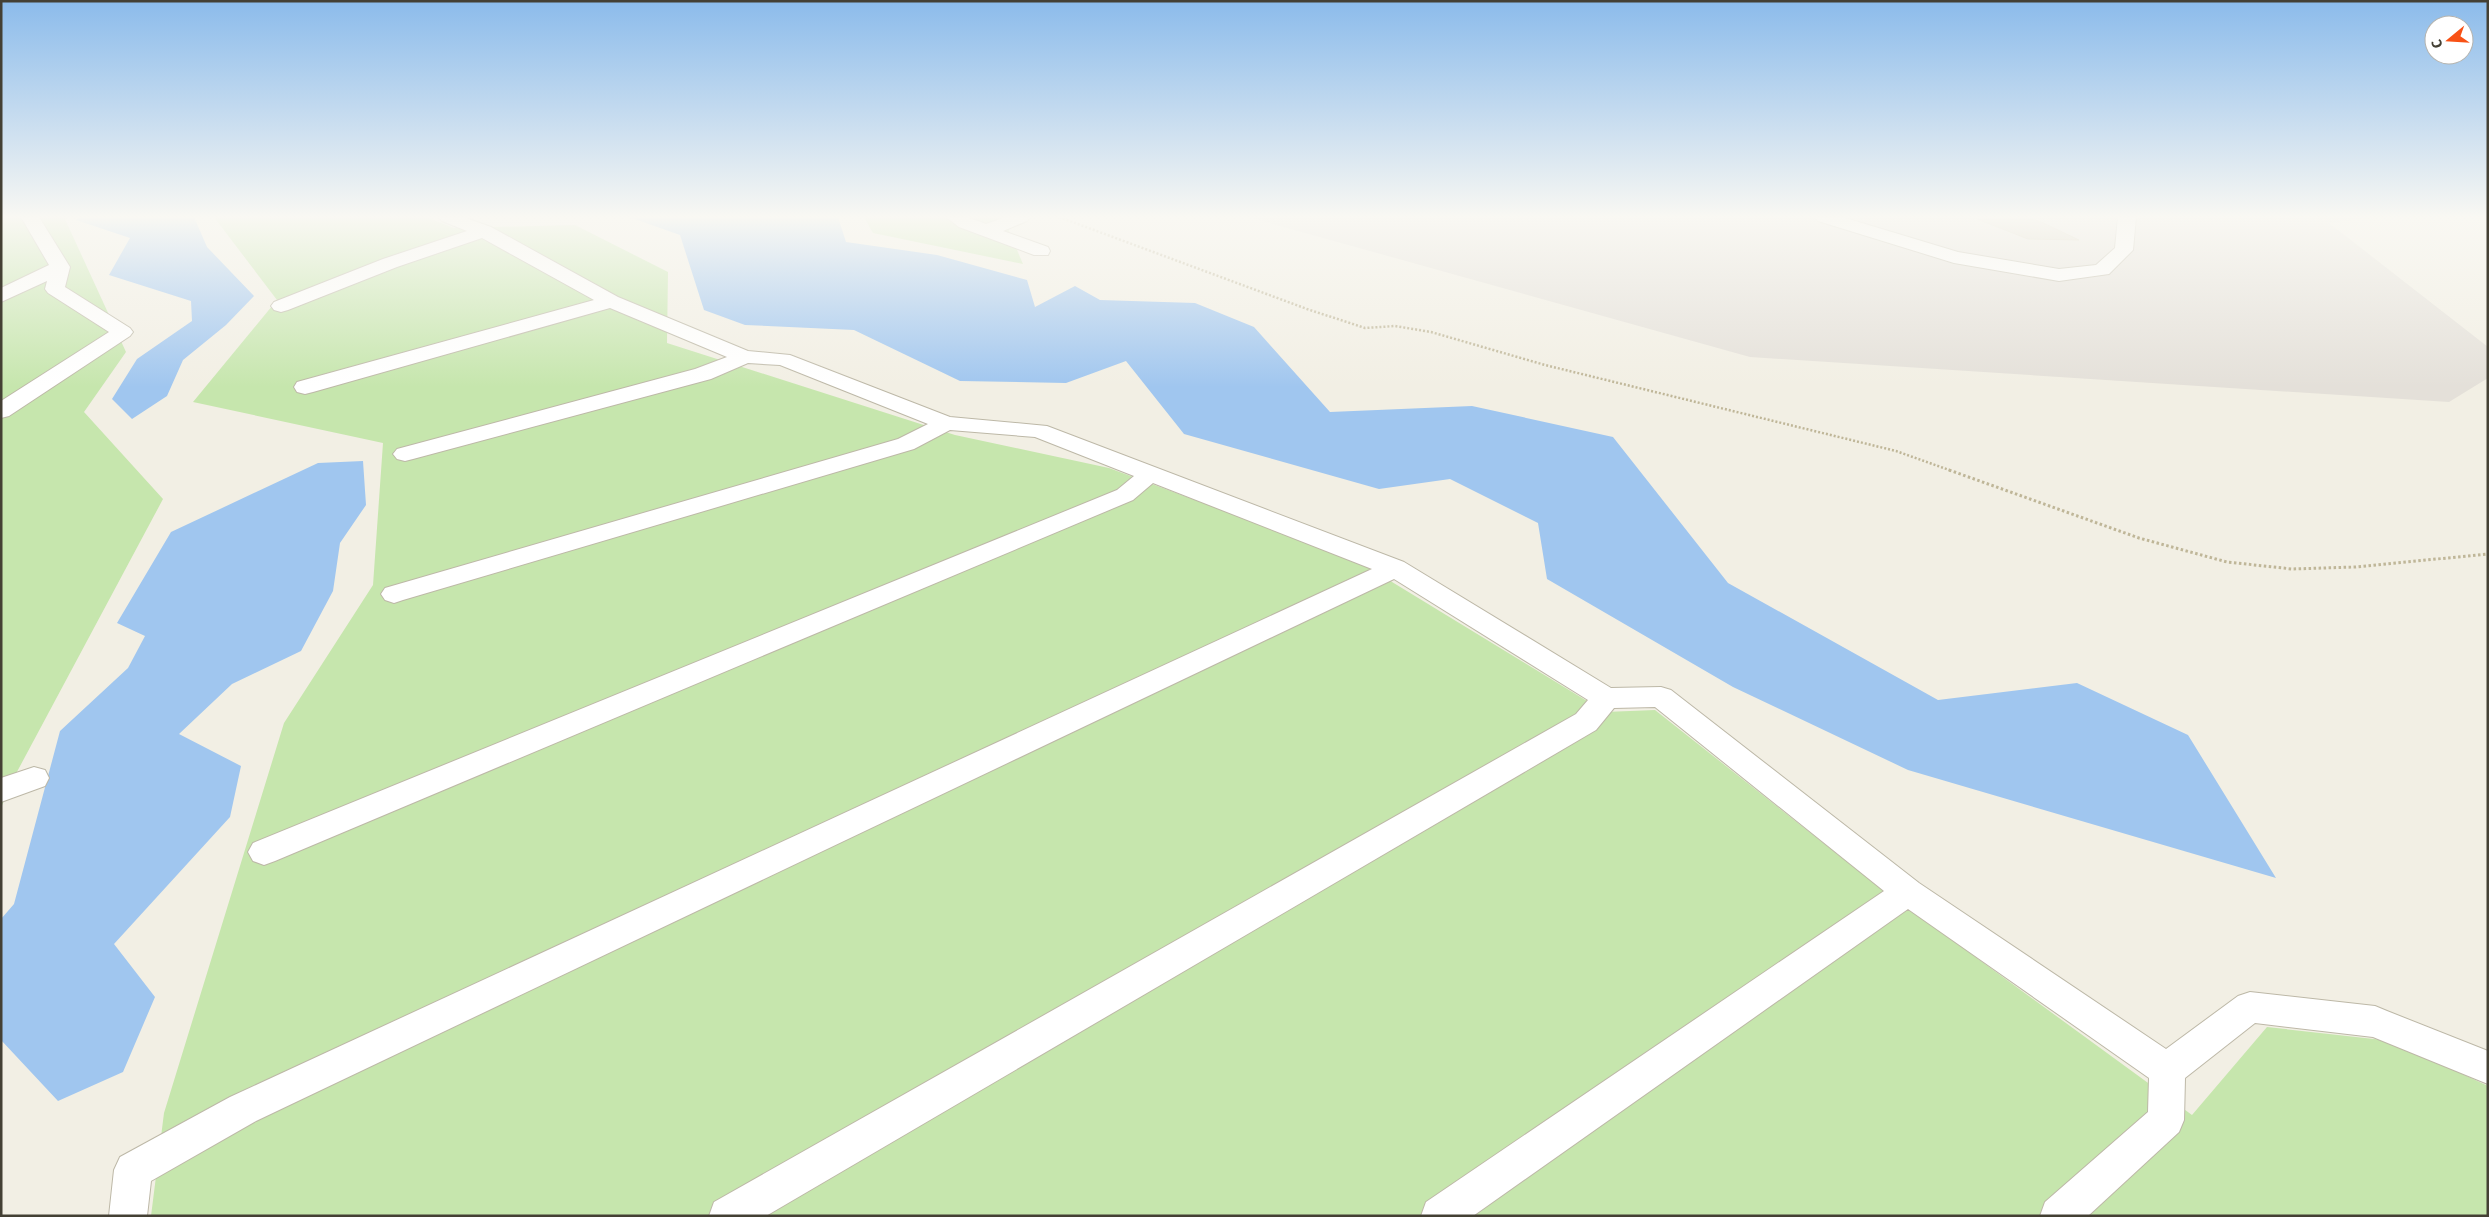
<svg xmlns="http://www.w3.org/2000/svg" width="2489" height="1217" viewBox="0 0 2489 1217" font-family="'Fira Sans',sans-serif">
<rect width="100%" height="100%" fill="#f2efe4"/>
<polygon fill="#e4e0d9" points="1248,217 2373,217 2329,223 2488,347 2488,378 2449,402 1750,357"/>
<g fill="#c6e6ad">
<polygon points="1,217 64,217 126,352 84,412 163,499 11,783 1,808"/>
<polygon points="214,217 426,217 454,228 575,225 668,272 667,343 955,435 1109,468 1356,560 1605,712 1655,710 1874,883 2192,1115 2267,1027 2392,1041 2488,1086 2488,1216 151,1216 164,1113 284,723 373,585 383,443 193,402 277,300"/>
<polygon points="864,217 1003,217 1023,264 873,233"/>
</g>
<g fill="#a0c6ef">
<polygon points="78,217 194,217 207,247 254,296 226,325 183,360 167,396 132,419 112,399 137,359 192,321 191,301 109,275 130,238 76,220"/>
<polygon points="629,217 838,217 846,242 937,255 1027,280 1035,307 1075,286 1100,300 1195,303 1254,327 1330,412 1472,406 1613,437 1728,583 1938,700 2077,683 2188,735 2276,878 1908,770 1733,687 1547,579 1538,523 1450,479 1379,489 1184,434 1126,361 1066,383 960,381 854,330 745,325 704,310 680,235"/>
<polygon points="363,461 366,505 340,543 333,591 301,651 232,684 179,734 241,766 230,817 114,944 155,997 123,1072 58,1101 1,1040 1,919 14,904 60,731 128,668 145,636 117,623 171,532 318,463"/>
</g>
<polygon fill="#d3ccba" stroke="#cec5ad" points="2018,217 2039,221 2079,240 2028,239 1977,219"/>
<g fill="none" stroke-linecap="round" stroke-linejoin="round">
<defs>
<g id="minor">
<polygon points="21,217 39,217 70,267 65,287 130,328 133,332 130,336 9,416 1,418 1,401 109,332 48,293 45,289 47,281 1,302 1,288 49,265"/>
<polygon points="439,217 463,217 491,227 618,297 748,351 790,355 950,417 1047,426 1404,562 1611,688 1661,687 1671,690 1919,883 2166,1049 2238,996 2250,992 2375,1006 2387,1011 2488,1051 2488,1084 2373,1037 2255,1023 2185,1078 2184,1120 2179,1132 2088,1216 2040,1216 2045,1202 2148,1112 2149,1078 1908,909 1473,1216 1421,1216 1426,1202 1884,891 1655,707 1614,708 1596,730 766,1216 709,1216 714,1202 1576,714 1588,700 1394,579 256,1121 151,1181 147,1216 109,1216 114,1170 120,1157 230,1097 1372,569 1153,483 1133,500 275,861 264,865 253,861 248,852 253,843 1117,490 1134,476 1035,437 950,430 914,449 403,600 394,603 385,600 381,594 385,588 898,439 928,424 780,365 748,363 711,379 413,459 405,461 397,459 393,454 397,449 695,369 727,357 610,308 313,392 305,394 297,392 294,387 297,382 594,300 482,238 397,267 288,310 281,312 274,310 271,306 274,302 383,259 467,231 442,221"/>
<polygon points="946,217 967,217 986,224 1006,217 1030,217 1027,221 1003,231 1048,247 1050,251 1048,255 1034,255 959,227"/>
<polygon points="1815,217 1842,217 1958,252 2059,269 2096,265 2115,248 2118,217 2136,217 2133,250 2109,274 2059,281 1954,263 1818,221"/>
<polygon points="34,767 45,770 49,778 45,786 1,802 1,778"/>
</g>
</defs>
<use href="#minor" stroke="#bdb8a7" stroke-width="2"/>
<polyline stroke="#bfb698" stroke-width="2.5" stroke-dasharray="2 2" stroke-linecap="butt" points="1059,217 1307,309 1365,328 1395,326 1431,332 1545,365 1896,451 1952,471"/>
<polyline stroke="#bfb698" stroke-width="3" stroke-dasharray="2.5 2.5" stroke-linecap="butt" points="1949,470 2139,538 2227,562 2292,569 2355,567 2488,554"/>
<use href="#minor" fill="#fff" fill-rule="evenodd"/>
</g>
<linearGradient id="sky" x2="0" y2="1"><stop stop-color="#8bbbeb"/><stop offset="0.56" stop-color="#f9f8f3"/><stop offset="1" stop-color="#f9f8f3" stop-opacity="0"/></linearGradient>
<rect width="2489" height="387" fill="url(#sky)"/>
<rect width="2489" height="1217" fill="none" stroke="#444034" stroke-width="5"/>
<g transform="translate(2449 40) rotate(252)"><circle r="24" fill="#ffffff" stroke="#b4b3ae"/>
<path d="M0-4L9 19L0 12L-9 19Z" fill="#f85115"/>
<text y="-8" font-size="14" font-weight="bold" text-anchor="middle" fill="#444034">С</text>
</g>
</svg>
